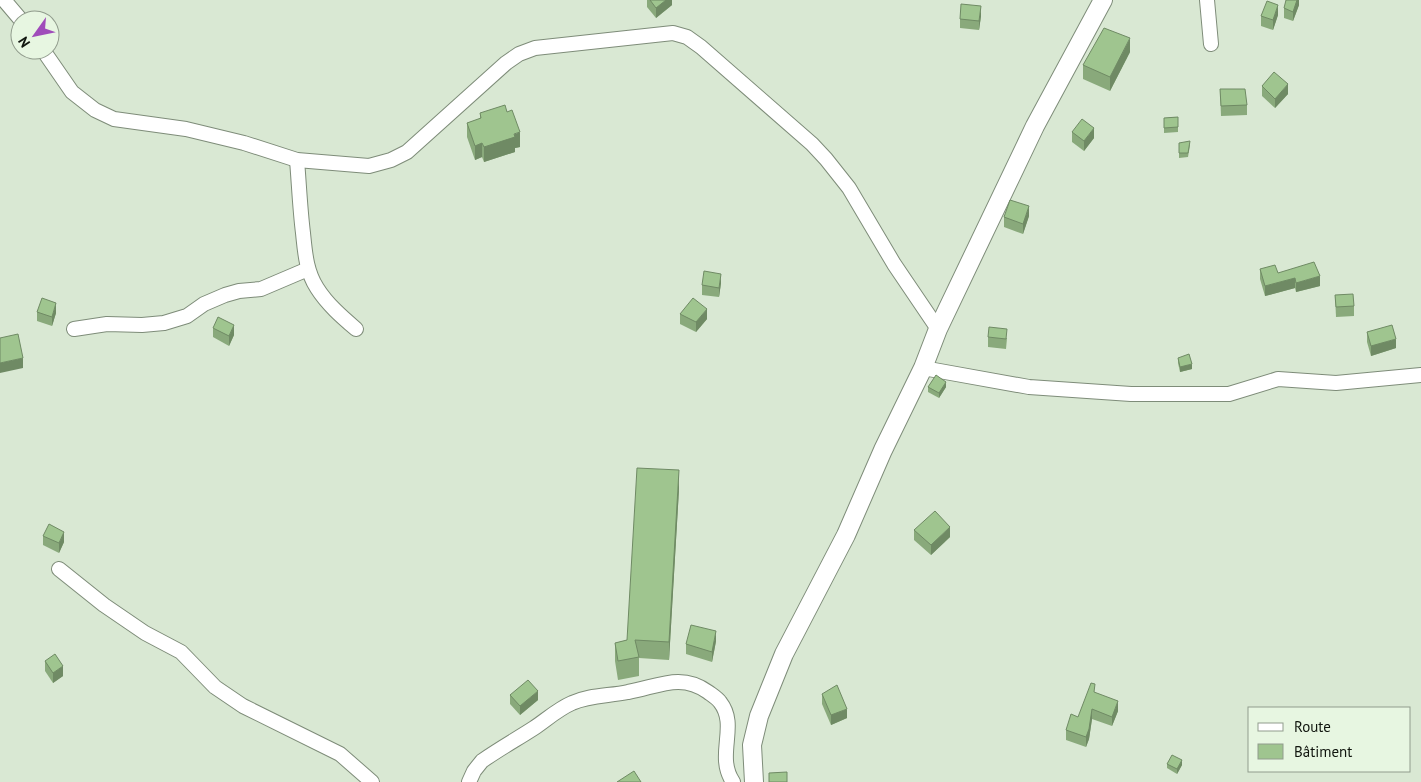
<svg xmlns="http://www.w3.org/2000/svg" width="1421" height="782" viewBox="0 0 1421 782" font-family="'PT Sans',sans-serif">
<rect width="100%" height="100%" fill="#d9e8d3"/>
<g fill="none" stroke-linecap="round" stroke-linejoin="round">
<defs>
<g id="minor">
<polyline points="4,0 21,20"/>
<polyline points="1207,0 1211,44"/>
<polyline points="43,50 72,92 95,110 114,119 186,129 244,143 297,160 369,166 391,160 407,152 506,63 519,54 535,48 673,33 687,37 701,47 812,144 826,159 849,188 894,264 938,329"/>
<path d="M297 160C299 184 300 209 303 233 305 252 306 271 317 288 327 304 342 317 356 329"/>
<polyline points="74,329 107,324 142,325 164,323 187,316 204,304 225,295 239,291 261,289 308,269"/>
<polyline points="923,368 1029,387 1131,394 1229,394 1278,379 1336,383 1421,375"/>
<polyline points="59,569 104,605 145,633 181,652 215,687 243,706 340,754 372,782"/>
<path d="M469 782 474 771 482 761C499 749 517 739 534 728 546 720 558 709 572 703 589 695 609 696 628 692 657 687 681 672 708 692 712 695 717 698 720 702 739 726 715 755 733 782"/>
</g>
<polyline id="tertiary" points="754,782 752,745 759,716 784,654 846,535 883,450 923,368 938,329 1035,126 1103,0"/>
</defs>
<use href="#minor" stroke="#7e8c79" stroke-width="16"/>
<use href="#tertiary" stroke="#7e8c79" stroke-width="20"/>
<use href="#minor" stroke="#fff" stroke-width="14"/>
<use href="#tertiary" stroke="#fff" stroke-width="18"/>
</g>
<g fill="#89a97b">
<polygon points="647,0 672,0 672,5 656,18 647,7"/>
<polygon points="1299,0 1299,5 1293,21 1284,18 1284,8"/>
<polygon points="1278,15 1273,30 1261,26 1261,16"/>
<polygon points="981,16 979,30 960,28 960,19"/>
<polygon points="1130,52 1110,91 1083,79 1083,65"/>
<polygon points="1262,86 1288,94 1275,108 1262,96"/>
<polygon points="1220,89 1247,105 1247,115 1221,116"/>
<polygon points="480,113 520,147 515,148 515,152 484,162 482,157 475,160 467,137 467,123 480,119"/>
<polygon points="1178,117 1178,132 1164,133 1164,118"/>
<polygon points="1072,132 1094,138 1084,151 1072,142"/>
<polygon points="1179,143 1190,145 1188,157 1179,158"/>
<polygon points="1029,216 1023,234 1004,227 1004,217"/>
<polygon points="1260,269 1278,273 1320,286 1296,292 1295,288 1265,296 1260,279"/>
<polygon points="721,283 719,297 702,295 702,285"/>
<polygon points="1335,295 1354,306 1354,316 1336,317"/>
<polygon points="37,312 56,313 52,326 37,321"/>
<polygon points="680,314 707,319 696,332 680,324"/>
<polygon points="213,328 234,335 229,346 213,337"/>
<polygon points="1367,332 1396,348 1371,356 1367,342"/>
<polygon points="988,337 1007,338 1006,349 988,347"/>
<polygon points="1178,358 1192,369 1180,372 1178,363"/>
<polygon points="928,387 946,387 939,398 928,392"/>
<polygon points="679,489 669,660 639,658 639,676 618,680 615,661 615,643 627,640"/>
<polygon points="914,530 950,537 931,555 914,540"/>
<polygon points="43,536 64,542 59,553 43,545"/>
<polygon points="716,641 712,662 686,654 686,644"/>
<polygon points="45,661 63,676 53,683 45,671"/>
<polygon points="1095,693 1118,711 1112,726 1092,719 1089,739 1086,747 1066,740 1066,730 1078,717"/>
<polygon points="822,694 847,718 831,725 822,704"/>
<polygon points="510,695 538,700 520,715 510,704"/>
<polygon points="1167,764 1182,765 1177,774 1167,768"/>
</g>
<g fill="#6f8a64">
<polygon points="666,0 672,0 672,5 656,18 656,8"/>
<polygon points="1297,0 1299,0 1299,5 1293,21 1293,12"/>
<polygon points="1278,5 1278,15 1273,30 1273,20"/>
<polygon points="981,6 981,16 979,30 979,21"/>
<polygon points="1130,38 1130,52 1110,91 1110,77"/>
<polygon points="1288,84 1288,94 1275,108 1275,99"/>
<polygon points="1094,128 1094,138 1084,151 1084,141"/>
<polygon points="520,132 520,147 515,148 515,152 484,162 484,147"/>
<polygon points="482,143 482,157 475,160 475,146"/>
<polygon points="1029,206 1029,216 1023,234 1023,224"/>
<polygon points="721,274 721,283 719,297 719,288"/>
<polygon points="1320,276 1320,286 1296,292 1296,283"/>
<polygon points="1295,278 1295,288 1265,296 1265,286"/>
<polygon points="56,303 56,313 52,326 52,317"/>
<polygon points="707,309 707,319 696,332 696,322"/>
<polygon points="234,325 234,335 229,346 229,336"/>
<polygon points="1396,339 1396,348 1371,356 1371,346"/>
<polygon points="23,358 23,368 0,373 0,363"/>
<polygon points="1192,364 1192,369 1180,372 1180,367"/>
<polygon points="946,382 946,387 939,398 939,393"/>
<polygon points="679,470 679,489 669,660 669,642"/>
<polygon points="950,527 950,537 931,555 931,545"/>
<polygon points="64,532 64,542 59,553 59,543"/>
<polygon points="716,631 716,641 712,662 712,652"/>
<polygon points="63,666 63,676 53,683 53,673"/>
<polygon points="538,691 538,700 520,715 520,706"/>
<polygon points="1118,701 1118,711 1112,726 1112,717"/>
<polygon points="847,709 847,718 831,725 831,715"/>
<polygon points="1092,709 1092,719 1089,739 1086,747 1086,737"/>
<polygon points="1182,760 1182,765 1177,774 1177,769"/>
</g>
<g fill="#9fc58f" stroke="#6f8a64">
<polygon points="650,0 666,0 656,8"/>
<polygon points="1286,0 1297,0 1293,12 1284,8"/>
<polygon points="1267,1 1278,5 1273,20 1261,16"/>
<polygon points="961,4 981,6 979,21 960,19"/>
<polygon points="1104,28 1130,38 1110,77 1083,65"/>
<polygon points="1274,72 1288,84 1275,99 1262,86"/>
<polygon points="1220,89 1245,89 1247,105 1221,106"/>
<polygon points="505,105 507,112 512,110 520,132 514,134 515,137 484,147 482,143 475,146 467,123 481,118 480,113"/>
<polygon points="1178,117 1178,127 1164,128 1164,118"/>
<polygon points="1082,119 1094,128 1084,141 1072,132"/>
<polygon points="1190,141 1188,153 1179,153 1179,143"/>
<polygon points="1010,200 1029,206 1023,224 1004,217"/>
<polygon points="1314,262 1320,276 1296,283 1295,278 1265,286 1260,269 1275,265 1278,273"/>
<polygon points="704,271 721,274 719,288 702,285"/>
<polygon points="1353,294 1354,306 1336,307 1335,295"/>
<polygon points="42,298 56,303 52,317 37,312"/>
<polygon points="693,298 707,309 696,322 680,314"/>
<polygon points="218,317 234,325 229,336 213,328"/>
<polygon points="1392,325 1396,339 1371,346 1367,332"/>
<polygon points="989,327 1007,329 1006,339 988,337"/>
<polygon points="18,334 23,358 0,363 0,338"/>
<polygon points="1189,354 1192,364 1180,367 1178,358"/>
<polygon points="936,375 946,382 939,393 928,387"/>
<polygon points="637,468 679,470 669,642 635,640 639,657 618,661 615,643 627,640"/>
<polygon points="935,511 950,527 931,545 914,530"/>
<polygon points="49,524 64,532 59,543 43,536"/>
<polygon points="691,625 716,631 712,652 686,644"/>
<polygon points="55,654 63,666 53,673 45,661"/>
<polygon points="528,680 538,691 520,706 510,695"/>
<polygon points="1091,683 1095,684 1094,692 1118,701 1112,717 1092,709 1089,729 1086,737 1066,730 1071,714 1078,717"/>
<polygon points="837,685 847,709 831,715 822,694"/>
<polygon points="1172,755 1182,760 1177,769 1167,764"/>
<polygon points="634,771 641,782 617,782"/>
<polygon points="787,772 787,782 769,782 769,773"/>
</g>
<rect x="1248" y="707" width="162" height="65" fill="#e7f6e1" stroke="#919c8d"/>
<rect x="1258" y="723" width="25" height="8" fill="#ffffff" stroke="#919c8d"/>
<text x="1294" y="732" font-size="15" fill="#10150e">Route</text>
<rect x="1258" y="744" width="25" height="15" fill="#9fc58f" stroke="#919c8d"/>
<text x="1294" y="757" font-size="15" fill="#10150e">Bâtiment</text>
<g transform="translate(35 35) rotate(237)"><circle r="24" fill="#e7f6e1" stroke="#919c8d"/>
<path d="M0-4L9 19L0 12L-9 19Z" fill="#a04cba"/>
<text y="-8" font-size="14" font-weight="bold" text-anchor="middle" fill="#10150e">N</text>
</g>
</svg>
